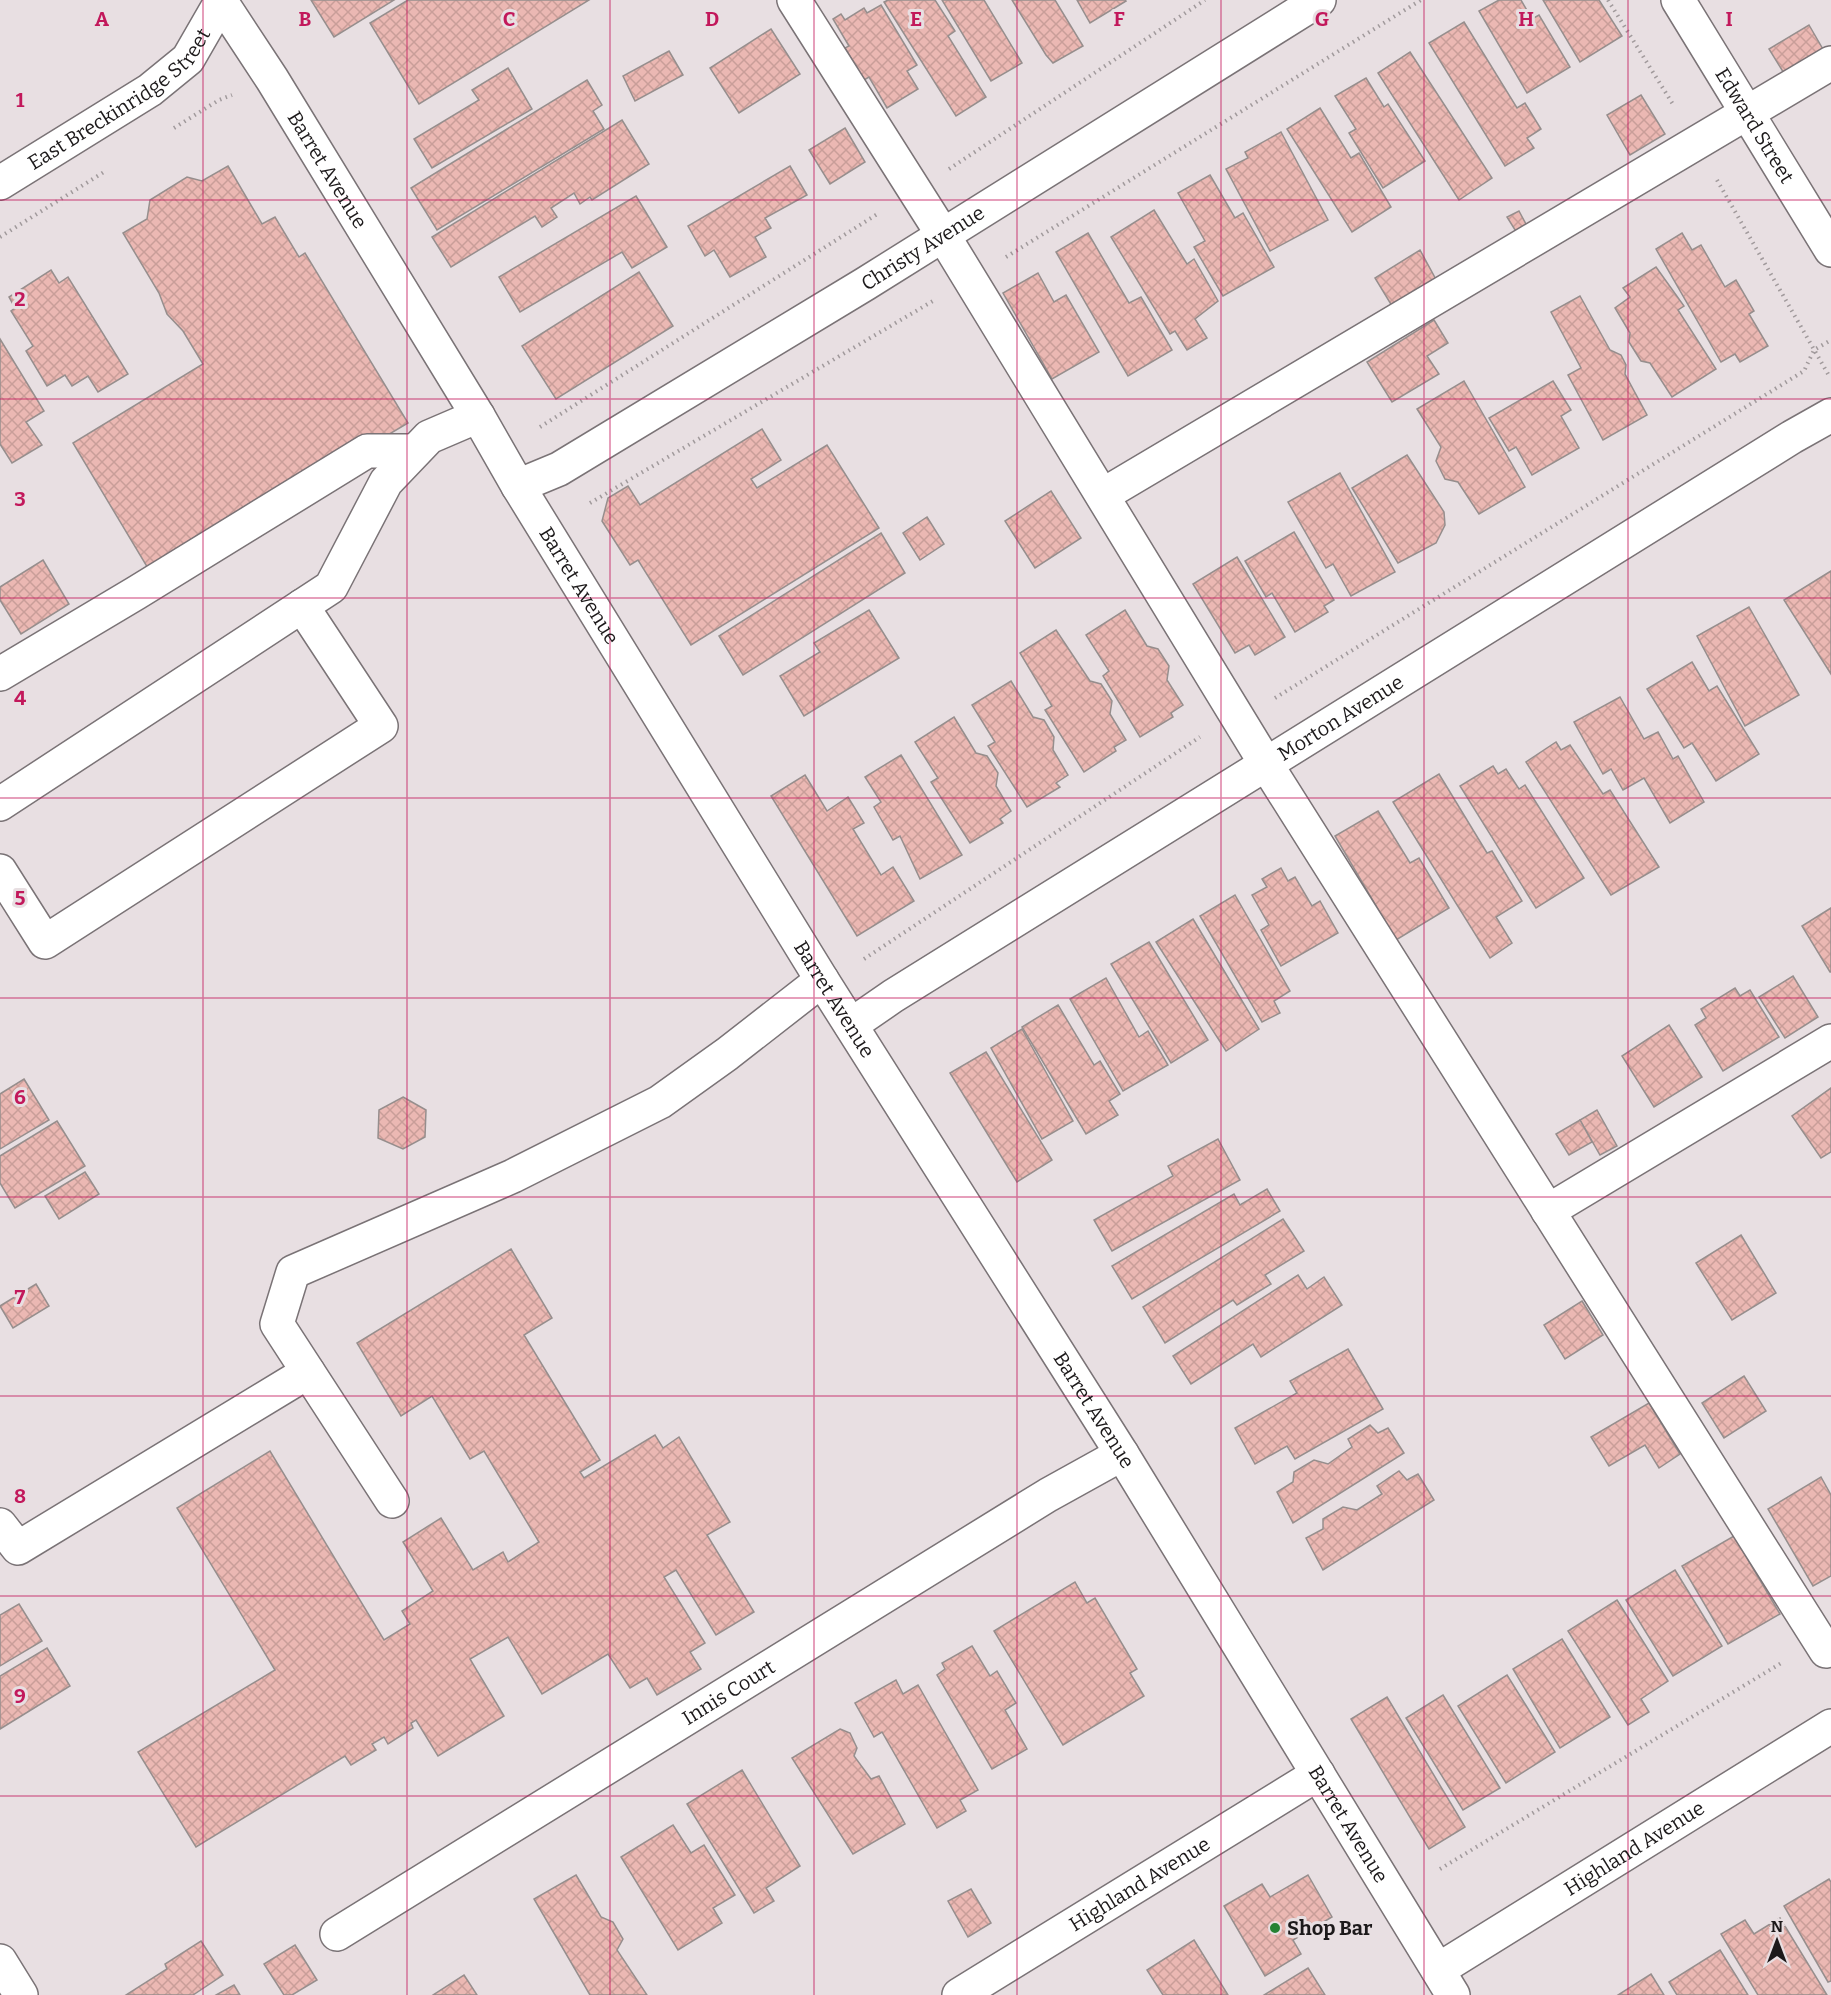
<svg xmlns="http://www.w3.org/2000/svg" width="1831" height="1995" viewBox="0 0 1831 1995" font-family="Bitter,serif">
<defs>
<pattern id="building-cross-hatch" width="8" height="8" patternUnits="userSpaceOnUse" patternTransform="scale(1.5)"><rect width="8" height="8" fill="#ebb8b3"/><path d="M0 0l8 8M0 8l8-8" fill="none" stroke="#c99e99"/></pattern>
</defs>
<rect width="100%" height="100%" fill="#e8dfe2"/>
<g fill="url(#building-cross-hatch)" stroke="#968e8d" stroke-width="1.5">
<polygon points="311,0 394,0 334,37"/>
<polygon points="408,0 589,0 419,104 370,23"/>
<polygon points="888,0 935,0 955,31 948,36 986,97 956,116 884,2"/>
<polygon points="942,0 984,0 1022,63 991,81"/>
<polygon points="1012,0 1055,0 1083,46 1053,63 1046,55"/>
<polygon points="1077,0 1125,0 1126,1 1090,23"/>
<polygon points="1499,0 1521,0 1532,19 1539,15 1570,67 1527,93 1479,11"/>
<polygon points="1543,0 1599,0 1622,36 1580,62"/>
<polygon points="881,5 917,65 907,71 918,89 887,108 869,77 864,80 845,48 849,46 833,19 841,14 845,20 864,8 867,13"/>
<polygon points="1464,22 1517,108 1525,103 1541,129 1527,138 1534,148 1505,166 1429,43"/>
<polygon points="1809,25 1824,51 1785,75 1769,49"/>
<polygon points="771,29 800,74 739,113 710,68"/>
<polygon points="669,51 683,75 635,101 623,76"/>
<polygon points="1410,52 1492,178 1459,200 1378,73"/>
<polygon points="508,68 532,109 432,168 414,139 479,100 472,90"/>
<polygon points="1366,78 1384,107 1388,104 1425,161 1383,188 1349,133 1356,129 1335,96"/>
<polygon points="587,80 602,105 593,111 604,129 437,230 411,188"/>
<polygon points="1641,95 1665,134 1630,155 1607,115"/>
<polygon points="1320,108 1351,158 1359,153 1391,207 1352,232 1287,129"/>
<polygon points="622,120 649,164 592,200 590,197 580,204 574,193 551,208 557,217 542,227 535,216 451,267 432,237"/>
<polygon points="845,128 865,162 830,184 809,150"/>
<polygon points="1281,132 1328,220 1270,251 1226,169 1248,158 1245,152"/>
<polygon points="228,166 262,224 275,217 299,257 305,253 408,423 152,575 73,443 203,364 183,331 167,314 159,293 123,233 147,219 150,200 187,177 202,181"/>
<polygon points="790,166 807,195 765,218 771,228 755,237 766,257 730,277 714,250 705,256 688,226"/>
<polygon points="1210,175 1235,218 1243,213 1274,267 1223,296 1194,247 1205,241 1178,193"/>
<polygon points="636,196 667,247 632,268 622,252 520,312 499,277"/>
<polygon points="1154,210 1187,264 1194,259 1218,301 1195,319 1207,338 1187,350 1175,331 1170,334 1111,237"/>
<polygon points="1519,211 1528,228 1517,233 1507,217"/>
<polygon points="1088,233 1129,303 1141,297 1172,350 1128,376 1056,252"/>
<polygon points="1682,233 1692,250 1701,245 1725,287 1736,280 1754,311 1749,314 1768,346 1740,362 1735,354 1721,362 1656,249"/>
<polygon points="1420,250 1439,285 1395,311 1375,278"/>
<polygon points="1656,267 1684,306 1678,310 1716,369 1672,397 1650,363 1641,361 1629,342 1630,333 1615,308 1630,297 1623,288"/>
<polygon points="51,270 59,283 68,277 128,374 98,392 88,376 72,386 65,375 47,386 26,351 33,346 11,311 15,308 9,297"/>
<polygon points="639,272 673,326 556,399 522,346"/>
<polygon points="1038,273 1054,302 1066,295 1099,352 1052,379 1003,293"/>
<polygon points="1580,296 1610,350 1621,355 1626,365 1625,374 1647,415 1603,440 1568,375 1581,368 1551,312"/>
<polygon points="1434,320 1448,343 1427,356 1439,374 1392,402 1367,362"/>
<polygon points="0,339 44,411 26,422 42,445 12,463 0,444"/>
<polygon points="1464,381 1525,487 1479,514 1458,482 1445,479 1436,461 1441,447 1417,409"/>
<polygon points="1553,381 1571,410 1561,416 1579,448 1532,475 1516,447 1509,451 1489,418"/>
<polygon points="762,429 781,460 751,479 757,488 827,445 879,528 691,645 638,560 630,565 602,521 608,498 628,486 640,505"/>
<polygon points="1407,455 1444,512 1445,525 1436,543 1398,563 1352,488"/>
<polygon points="1340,473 1395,572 1351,596 1333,564 1326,568 1288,502"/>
<polygon points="1051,491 1081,538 1035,568 1005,521"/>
<polygon points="927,517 944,544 920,560 903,533"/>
<polygon points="1294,532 1334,600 1324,606 1328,612 1295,632 1272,593 1266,597 1245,561"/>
<polygon points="881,533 905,573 743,675 719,636"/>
<polygon points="1237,557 1285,637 1255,655 1249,645 1235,653 1193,584"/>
<polygon points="43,560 69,604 21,634 0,600 0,587"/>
<polygon points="1831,571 1831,674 1784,600"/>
<polygon points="1749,607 1799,695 1745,726 1697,636"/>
<polygon points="869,610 899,658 804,716 780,676 820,652 814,643"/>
<polygon points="1125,610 1147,646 1158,649 1169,666 1167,680 1183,705 1171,713 1173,717 1140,737 1103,676 1109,671 1086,635"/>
<polygon points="1056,630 1090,681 1101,684 1112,701 1110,714 1126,740 1114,747 1116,751 1084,772 1045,710 1052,706 1020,653"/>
<polygon points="1692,662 1709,691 1717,686 1759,754 1716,781 1692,743 1684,748 1647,689"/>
<polygon points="1011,681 1033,717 1044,720 1054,737 1053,750 1068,775 1056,783 1060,787 1027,807 988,746 995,742 972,705"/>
<polygon points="1620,697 1644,739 1658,732 1673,759 1678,756 1704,802 1670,823 1644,778 1623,790 1611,769 1603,774 1574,722"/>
<polygon points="954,717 976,753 987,756 998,773 996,786 1011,811 1000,819 1003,823 970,843 931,782 938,778 915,742"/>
<polygon points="1556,742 1561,750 1570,745 1603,794 1610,790 1659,867 1611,895 1526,762"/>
<polygon points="901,755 962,855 920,879 900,836 893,840 874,807 881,802 865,777"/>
<polygon points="1493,766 1498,774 1506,769 1519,789 1525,785 1584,878 1536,908 1460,786"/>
<polygon points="1439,774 1487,853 1492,851 1522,901 1496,917 1512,943 1490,958 1393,802"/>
<polygon points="805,775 827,811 848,797 864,823 853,829 881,875 893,867 914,901 857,936 771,796"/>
<polygon points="1378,811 1410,863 1419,858 1449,908 1396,940 1335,836"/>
<polygon points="1281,868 1288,881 1295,877 1312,906 1320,901 1338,933 1281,966 1261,930 1269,925 1252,895 1267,887 1262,879"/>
<polygon points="1235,895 1290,991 1274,1001 1280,1013 1262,1022 1200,916"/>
<polygon points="1831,908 1831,972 1830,972 1802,926"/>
<polygon points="1193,919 1259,1029 1226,1051 1156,942"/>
<polygon points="1149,942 1208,1040 1171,1063 1111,964"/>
<polygon points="1793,976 1818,1017 1785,1038 1759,997"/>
<polygon points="1106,978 1139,1037 1148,1031 1168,1065 1123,1091 1070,999"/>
<polygon points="1735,988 1740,996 1750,990 1779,1037 1723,1071 1695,1025 1706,1018 1701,1009"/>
<polygon points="1058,1005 1094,1065 1100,1061 1120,1094 1109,1101 1118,1115 1086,1134 1022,1027"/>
<polygon points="1669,1025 1702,1077 1654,1107 1622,1056"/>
<polygon points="1022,1029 1073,1121 1042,1139 991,1048"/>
<polygon points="986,1052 1052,1160 1017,1182 950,1073"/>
<polygon points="24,1079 49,1120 0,1149 0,1094"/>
<polygon points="1831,1088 1831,1152 1821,1158 1792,1116"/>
<polygon points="403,1097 426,1110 425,1137 403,1149 378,1138 379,1110"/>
<polygon points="1597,1110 1617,1146 1600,1155 1580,1120"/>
<polygon points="1580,1120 1592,1142 1569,1155 1556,1134"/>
<polygon points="57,1121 85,1166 15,1208 0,1183 0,1156"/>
<polygon points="1218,1139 1240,1180 1112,1251 1094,1220 1173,1176 1168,1166"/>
<polygon points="85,1172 99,1194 59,1219 45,1196"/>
<polygon points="1267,1189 1280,1211 1132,1299 1112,1266 1234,1194 1240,1205"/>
<polygon points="1283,1219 1304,1251 1265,1275 1271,1284 1237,1305 1233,1300 1165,1343 1143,1307"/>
<polygon points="1741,1235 1776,1293 1732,1320 1696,1263"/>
<polygon points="511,1249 552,1318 524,1335 600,1460 580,1472 584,1478 655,1435 663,1448 679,1437 730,1522 707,1535 754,1612 716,1635 676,1570 664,1577 705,1643 690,1652 701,1669 657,1695 647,1678 630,1688 608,1654 542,1694 508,1637 470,1659 504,1716 438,1756 416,1720 411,1723 413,1728 388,1744 384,1737 372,1744 376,1750 351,1765 345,1756 196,1847 138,1752 275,1670 177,1508 270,1451 384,1640 410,1624 402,1611 433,1591 403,1542 441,1518 473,1570 503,1552 508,1562 539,1542 484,1451 470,1459 432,1396 401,1416 357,1343"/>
<polygon points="1298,1275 1307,1289 1324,1277 1342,1305 1261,1357 1253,1344 1191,1384 1173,1356"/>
<polygon points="36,1284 49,1306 13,1328 0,1306"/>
<polygon points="1582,1301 1603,1335 1565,1359 1544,1325"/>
<polygon points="1348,1349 1383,1409 1295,1459 1287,1446 1255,1464 1235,1428 1297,1393 1290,1381"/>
<polygon points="1744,1376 1766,1411 1724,1438 1702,1403"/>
<polygon points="1649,1403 1680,1454 1659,1468 1645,1445 1609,1466 1591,1437"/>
<polygon points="1370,1425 1378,1433 1388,1428 1404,1453 1293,1523 1277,1492 1293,1482 1294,1472 1314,1460 1328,1464 1352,1447 1348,1439"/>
<polygon points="1399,1471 1407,1480 1418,1474 1434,1500 1323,1570 1306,1538 1323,1529 1323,1519 1343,1507 1357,1510 1382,1494 1377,1486"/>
<polygon points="1821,1477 1831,1495 1831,1576 1813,1586 1768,1509"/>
<polygon points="1734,1536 1780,1614 1728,1644 1682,1566"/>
<polygon points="1675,1570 1722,1646 1673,1676 1626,1600"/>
<polygon points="1075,1582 1087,1603 1095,1598 1137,1669 1130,1673 1144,1696 1063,1745 994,1631"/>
<polygon points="1617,1600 1668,1681 1641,1699 1649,1712 1628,1725 1568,1631"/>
<polygon points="19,1604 42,1641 0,1666 0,1615"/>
<polygon points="1562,1639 1610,1717 1560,1748 1513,1669"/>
<polygon points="972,1646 990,1676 997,1671 1016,1703 1005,1710 1027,1749 992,1769 937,1675 945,1669 942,1663"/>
<polygon points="47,1648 70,1686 0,1729 0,1676"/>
<polygon points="1507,1675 1555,1752 1506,1783 1458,1706"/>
<polygon points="896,1680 903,1694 918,1685 978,1790 960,1800 966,1811 937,1828 882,1732 874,1737 855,1703"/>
<polygon points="1443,1695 1500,1788 1463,1810 1406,1718"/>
<polygon points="1387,1697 1465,1827 1429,1849 1351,1719"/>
<polygon points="840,1729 850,1733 857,1748 854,1756 871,1779 879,1776 905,1824 853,1854 792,1758"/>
<polygon points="742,1770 800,1866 766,1888 774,1901 754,1913 687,1804"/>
<polygon points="673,1825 691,1853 704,1845 735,1895 713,1908 722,1923 678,1950 621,1857"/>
<polygon points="576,1875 601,1917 613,1922 623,1939 617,1950 647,1995 590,1995 534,1899"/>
<polygon points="1308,1875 1332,1917 1293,1940 1301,1954 1265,1976 1224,1906 1262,1884 1270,1897"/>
<polygon points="1829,1879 1831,1882 1831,1981 1828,1982 1784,1906"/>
<polygon points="971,1889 991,1923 968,1937 948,1901"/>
<polygon points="1780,1918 1827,1995 1758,1995 1721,1934 1745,1920 1754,1934"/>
<polygon points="1194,1940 1228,1995 1163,1995 1147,1970"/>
<polygon points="201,1941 223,1975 193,1995 126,1995 167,1969 165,1964"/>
<polygon points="295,1945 317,1980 292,1995 284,1995 264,1964"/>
<polygon points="1720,1950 1748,1995 1677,1995 1669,1982"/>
<polygon points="1308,1968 1325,1995 1264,1995"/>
<polygon points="1651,1974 1664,1995 1618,1995"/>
<polygon points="464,1975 477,1995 433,1995"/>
<polygon points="234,1985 240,1995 216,1995"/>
</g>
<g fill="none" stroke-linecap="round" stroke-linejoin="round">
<defs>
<g id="minor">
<path id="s1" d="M220 0 272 79 478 416 518 486 822 980 1122 1454 1453 1995"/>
<polyline points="794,0 943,235 1266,764 1826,1651"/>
<path id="s2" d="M1678 0 1831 250"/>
<path id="s3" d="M0 183 150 90 188 59 222 0"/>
<path id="s4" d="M518 486 559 469 865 284 1319 0"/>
<polyline points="1103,495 1831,63"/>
<polyline points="0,674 136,593 367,451 415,451"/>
<polyline points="0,804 331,587 386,482 429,437 478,416"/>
<polyline points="0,871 45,942 381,726 302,606"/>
<path id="s5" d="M851 1025 893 996 1792 437 1831 415"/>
<polyline points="1548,1211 1831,1041"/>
<polyline points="392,1501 277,1324 293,1272 513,1176 660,1102 727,1054 822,980"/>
<polyline points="0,1525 18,1548 308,1372"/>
<path id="s6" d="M337 1934 1048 1495 1122 1454"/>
<polyline points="0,1961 21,1995"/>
<path id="s7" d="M1438 1970 1831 1726"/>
<path id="s8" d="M959 1995 1318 1774"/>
</g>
</defs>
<use href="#minor" stroke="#7a7376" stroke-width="36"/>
<g stroke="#a19a9c" stroke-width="4" stroke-dasharray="1.5 4.5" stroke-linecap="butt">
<polyline points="1608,0 1674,106"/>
<polyline points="174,128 219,100 232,95"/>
<polyline points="949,169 1205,0"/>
<polyline points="1717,180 1828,374"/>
<polyline points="0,237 104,172"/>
<polyline points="1006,257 1421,0"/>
<polyline points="540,427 879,213"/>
<polyline points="590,503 933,301"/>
<polyline points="1275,698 1804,371 1814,350 1831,340"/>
<polyline points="864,959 1200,737"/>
<polyline points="1440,1869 1783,1662"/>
</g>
<use href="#minor" stroke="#fff" stroke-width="33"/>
</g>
<path fill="none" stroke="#c2185b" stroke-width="1.5" stroke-opacity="0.55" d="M203 0V1995M407 0V1995M610 0V1995M814 0V1995M1017 0V1995M1221 0V1995M1424 0V1995M1628 0V1995M0 200H1831M0 399H1831M0 598H1831M0 798H1831M0 998H1831M0 1197H1831M0 1396H1831M0 1596H1831M0 1796H1831"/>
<circle fill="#258233" stroke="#e8dfe2" stroke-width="2" cx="1275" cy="1928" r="6"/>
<g text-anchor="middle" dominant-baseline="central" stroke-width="6" stroke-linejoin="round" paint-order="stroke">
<g font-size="20" fill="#1c191a" stroke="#e8dfe2">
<text stroke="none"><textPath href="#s3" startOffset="147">East Breckinridge Street</textPath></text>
<text stroke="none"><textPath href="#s2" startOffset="147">Edward Street</textPath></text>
<text stroke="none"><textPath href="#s1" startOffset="201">Barret Avenue</textPath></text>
<text stroke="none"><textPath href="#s4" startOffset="470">Christy Avenue</textPath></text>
<text stroke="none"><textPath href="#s1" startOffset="687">Barret Avenue</textPath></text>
<text stroke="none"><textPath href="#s5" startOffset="578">Morton Avenue</textPath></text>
<text stroke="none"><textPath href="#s1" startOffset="1173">Barret Avenue</textPath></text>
<text stroke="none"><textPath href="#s1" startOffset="1659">Barret Avenue</textPath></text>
<text stroke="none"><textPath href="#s6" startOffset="460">Innis Court</textPath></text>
<text stroke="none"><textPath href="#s1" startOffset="2145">Barret Avenue</textPath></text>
<text stroke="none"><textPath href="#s7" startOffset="231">Highland Avenue</textPath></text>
<text stroke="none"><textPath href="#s8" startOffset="212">Highland Avenue</textPath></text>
</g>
<g font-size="20" font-weight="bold" fill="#1c191a" stroke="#e8dfe2" text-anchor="start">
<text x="1287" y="1928">Shop Bar</text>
</g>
</g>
<g font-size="20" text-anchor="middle" font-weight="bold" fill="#c2185b" stroke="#e8dfe2" stroke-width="6" stroke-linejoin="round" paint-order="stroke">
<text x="102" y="26">A</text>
<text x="305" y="26">B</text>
<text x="509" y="26">C</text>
<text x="712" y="26">D</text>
<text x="916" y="26">E</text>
<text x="1119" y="26">F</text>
<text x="1322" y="26">G</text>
<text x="1526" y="26">H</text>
<text x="1729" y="26">I</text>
<text x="20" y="107">1</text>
<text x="20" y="306">2</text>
<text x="20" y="506">3</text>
<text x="20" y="705">4</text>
<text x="20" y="905">5</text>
<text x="20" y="1104">6</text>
<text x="20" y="1304">7</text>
<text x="20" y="1503">8</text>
<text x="20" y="1703">9</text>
</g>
<g transform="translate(1777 1941)" stroke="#e8dfe2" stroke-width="4.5" paint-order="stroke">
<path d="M0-4.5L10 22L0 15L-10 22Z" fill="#1c191a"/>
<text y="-9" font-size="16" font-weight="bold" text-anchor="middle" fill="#1c191a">N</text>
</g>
</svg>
